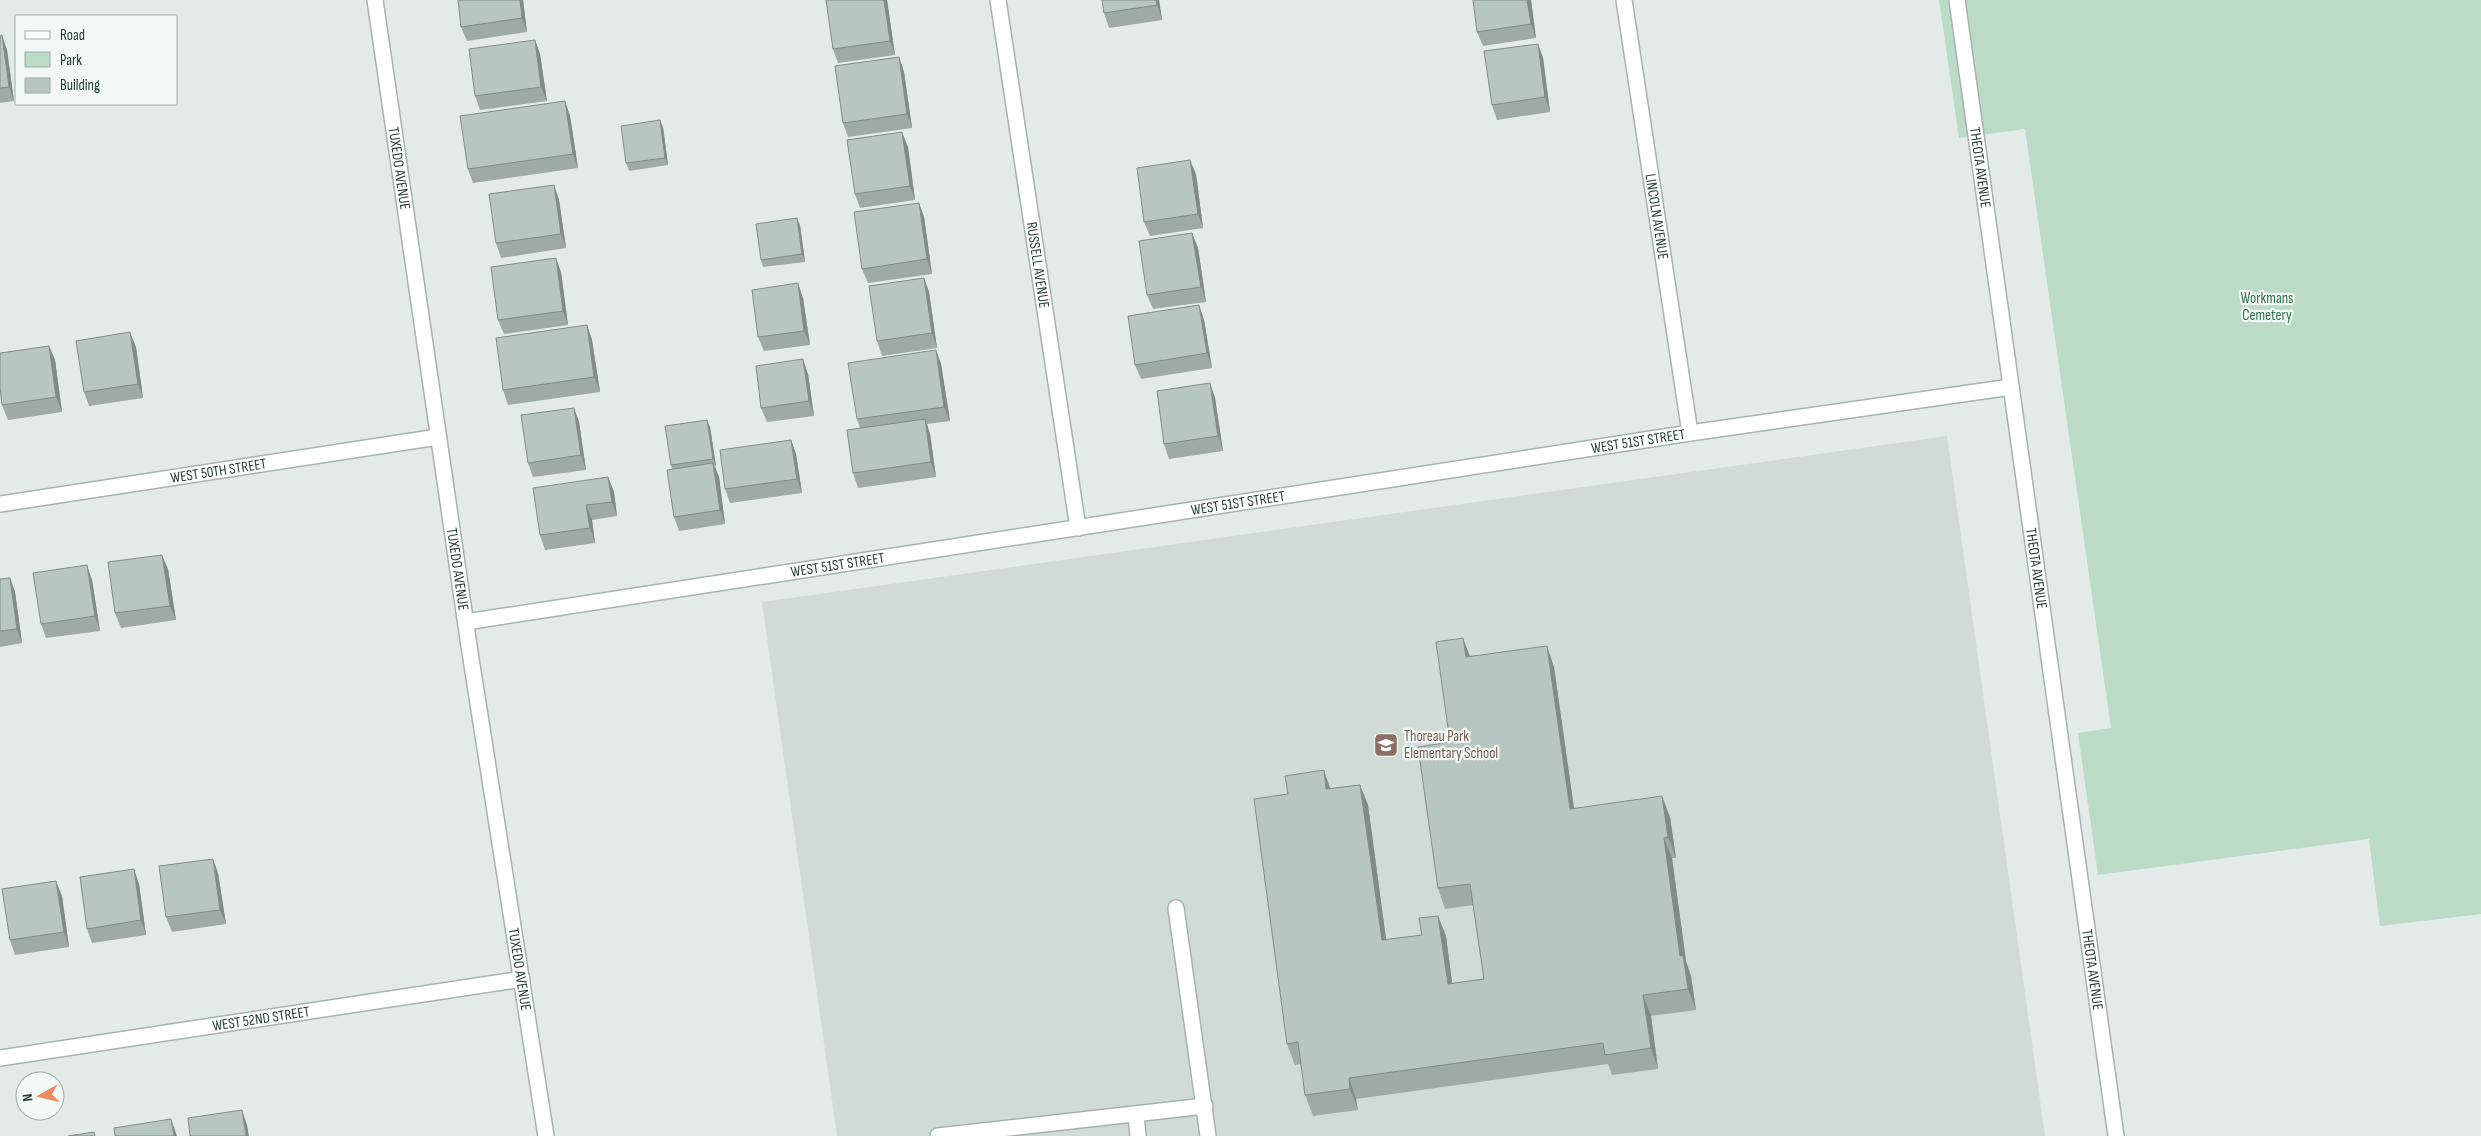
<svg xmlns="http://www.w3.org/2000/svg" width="2481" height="1136" viewBox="0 0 2481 1136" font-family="'Sofia Sans Condensed',sans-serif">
<rect width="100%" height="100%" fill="#e2ebe8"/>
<polygon fill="#d0dbd7" points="1947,436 2045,1136 837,1136 762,602"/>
<polygon fill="#bbdbc6" points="1939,0 2481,0 2481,914 2380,926 2369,839 2098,875 2078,733 2111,728 2025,129 1959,138"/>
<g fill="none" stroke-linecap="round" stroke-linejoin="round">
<defs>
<g id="minor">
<path id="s1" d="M375 0 469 646 546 1136"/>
<path id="s2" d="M998 0 1078 528"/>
<path id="s3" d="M1624 0 1690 433"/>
<path id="s4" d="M1957 0 2116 1136"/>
<path id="s5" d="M0 504 438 437"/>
<path id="s6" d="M466 622 1690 433 2011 387"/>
<polyline points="1176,908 1208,1136"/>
<path id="s7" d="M0 1058 522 979"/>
<polyline points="1136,1115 1138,1136"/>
<polyline points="938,1136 1205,1106"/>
</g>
</defs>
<use href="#minor" stroke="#a5b3af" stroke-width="18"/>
<use href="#minor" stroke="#fff" stroke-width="15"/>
</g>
<g fill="#9daaa6">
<polygon points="458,0 523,0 527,32 467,41 461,27"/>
<polygon points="826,0 887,0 895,55 838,63 833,49"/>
<polygon points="1102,0 1159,0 1162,20 1109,28 1104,13"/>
<polygon points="1531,0 1536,38 1483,46 1477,32"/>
<polygon points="0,36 7,50 14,101 0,103"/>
<polygon points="535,40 540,54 547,101 480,110 475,96"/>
<polygon points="1538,44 1543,58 1550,112 1497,120 1492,105"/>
<polygon points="899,57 904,72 912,128 848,137 843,123"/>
<polygon points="565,101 570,116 578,168 473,183 468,169"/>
<polygon points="663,127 668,165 629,171 626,163"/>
<polygon points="908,147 915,200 860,208 855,194"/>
<polygon points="1196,174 1203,228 1150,236 1144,222"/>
<polygon points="554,185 559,200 566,248 501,258 496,243"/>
<polygon points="919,203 924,217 932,274 868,283 862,269"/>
<polygon points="800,225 805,262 763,267 761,260"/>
<polygon points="1192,233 1198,248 1206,302 1153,309 1147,295"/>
<polygon points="561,272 568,325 504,334 498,320"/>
<polygon points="924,278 929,292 937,348 882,356 877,341"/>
<polygon points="803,298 810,345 764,351 758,337"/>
<polygon points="1199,305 1204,320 1212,368 1141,379 1135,365"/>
<polygon points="587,325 592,340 600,392 508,405 503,390"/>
<polygon points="49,346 55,360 62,412 8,420 2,405"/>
<polygon points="136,347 143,398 89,406 84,392"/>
<polygon points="936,350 941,364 950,421 927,424 930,434 936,477 858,488 853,473 860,428 857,419"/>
<polygon points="808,374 814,416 767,422 761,408"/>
<polygon points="1210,383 1215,398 1223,451 1169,459 1164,444"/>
<polygon points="574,408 579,422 586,470 533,477 528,463"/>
<polygon points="710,427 716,466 715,466 719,477 725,524 679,531 674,517 672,469 671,465"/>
<polygon points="791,440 796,454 802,493 730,503 725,489"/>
<polygon points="608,477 614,492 617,516 592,520 595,543 545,550 540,535"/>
<polygon points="168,569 176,620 121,628 115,613"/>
<polygon points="10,578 15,592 22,643 0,647 0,579"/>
<polygon points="92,580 100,631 46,638 41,624"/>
<polygon points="1470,657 1554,667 1574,808 1670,817 1676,858 1672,858 1686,961 1691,976 1696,1010 1651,1016 1658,1069 1612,1075 1608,1064 1356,1099 1358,1110 1313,1116 1305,1095 1301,1064 1295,1065 1287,1044 1330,789 1360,785 1368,805 1386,940 1422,935 1438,916 1446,936 1452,983 1484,979 1473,905 1445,909 1438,888 1450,742"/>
<polygon points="218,873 226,924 172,932 166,917"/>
<polygon points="139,884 146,935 92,943 87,929"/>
<polygon points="62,896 69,947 15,955 10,940"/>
</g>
<g fill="#808b87">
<polygon points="520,0 523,0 527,32 522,18"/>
<polygon points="884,0 887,0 895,55 890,41"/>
<polygon points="1156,0 1159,0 1162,20 1157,5"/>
<polygon points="1527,0 1531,0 1536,38 1531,24"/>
<polygon points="2,35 7,50 14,101 9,87"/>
<polygon points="535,40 540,54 547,101 541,87"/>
<polygon points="1538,44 1543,58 1550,112 1545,97"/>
<polygon points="899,57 904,72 912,128 907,114"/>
<polygon points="565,101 570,116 578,168 573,154"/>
<polygon points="660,120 663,127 668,165 665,158"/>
<polygon points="902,132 908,147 915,200 910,186"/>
<polygon points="1190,160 1196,174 1203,228 1198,214"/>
<polygon points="554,185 559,200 566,248 561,234"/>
<polygon points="919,203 924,217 932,274 927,259"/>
<polygon points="797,218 800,225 805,262 802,254"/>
<polygon points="1192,233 1198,248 1206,302 1201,287"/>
<polygon points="556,258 561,272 568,325 563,311"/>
<polygon points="924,278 929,292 937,348 932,333"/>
<polygon points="798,283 803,298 810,345 804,331"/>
<polygon points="1199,305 1204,320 1212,368 1207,353"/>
<polygon points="587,325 592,340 600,392 594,377"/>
<polygon points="130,332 136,347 143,398 138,384"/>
<polygon points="49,346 55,360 62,412 56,397"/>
<polygon points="936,350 941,364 950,421 944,407"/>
<polygon points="803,359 808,374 814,416 809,401"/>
<polygon points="1210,383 1215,398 1223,451 1218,436"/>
<polygon points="574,408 579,422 586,470 581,455"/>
<polygon points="925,419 930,434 936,477 931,462"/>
<polygon points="707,420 710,427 716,466 713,459"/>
<polygon points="791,440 796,454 802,493 797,479"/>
<polygon points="713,463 719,477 725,524 720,510"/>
<polygon points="608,477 614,492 617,516 612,502"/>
<polygon points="586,505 592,520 595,543 590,528"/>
<polygon points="162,555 168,569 176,620 170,606"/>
<polygon points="87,565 92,580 100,631 95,616"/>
<polygon points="10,578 15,592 22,643 17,629"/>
<polygon points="1463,638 1471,659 1466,657"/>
<polygon points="1547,646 1554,667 1577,830 1570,809"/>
<polygon points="1324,770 1331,791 1326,789"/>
<polygon points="1360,785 1368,805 1389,961 1382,940"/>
<polygon points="1662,796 1670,817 1676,858 1668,837"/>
<polygon points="1664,838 1672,858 1686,961 1691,976 1696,1010 1688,989 1680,956"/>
<polygon points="213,859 218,873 226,924 220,910"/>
<polygon points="134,869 139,884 146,935 141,920"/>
<polygon points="56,881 62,896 69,947 64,932"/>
<polygon points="1438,916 1446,936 1455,1005 1448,984"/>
<polygon points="1643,995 1651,1016 1658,1069 1651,1048"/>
<polygon points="1349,1078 1356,1099 1358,1110 1350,1089"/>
<polygon points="242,1110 247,1125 249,1136 246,1136"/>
<polygon points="171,1119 176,1133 177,1136 174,1136"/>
</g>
<g fill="#b7c6c1" stroke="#808b87">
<polygon points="458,0 520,0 522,18 461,27"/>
<polygon points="826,0 884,0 890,41 833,49"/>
<polygon points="1102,0 1156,0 1157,5 1104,13"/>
<polygon points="1473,0 1527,0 1531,24 1477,32"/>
<polygon points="2,35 9,87 0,88 0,36"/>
<polygon points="535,40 541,87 475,96 469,49"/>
<polygon points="1538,44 1545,97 1492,105 1484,51"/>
<polygon points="899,57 907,114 843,123 835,66"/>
<polygon points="565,101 573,154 468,169 460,116"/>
<polygon points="660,120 665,158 626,163 621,126"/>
<polygon points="902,132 910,186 855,194 847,140"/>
<polygon points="1190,160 1198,214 1144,222 1137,168"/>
<polygon points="554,185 561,234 496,243 489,194"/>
<polygon points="919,203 927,259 862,269 854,212"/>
<polygon points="797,218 802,254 761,260 756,224"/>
<polygon points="1192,233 1201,287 1147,295 1139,241"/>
<polygon points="556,258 563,311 498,320 491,267"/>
<polygon points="924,278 932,333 877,341 869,286"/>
<polygon points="798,283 804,331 758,337 752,290"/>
<polygon points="1199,305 1207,353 1135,365 1128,316"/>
<polygon points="587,325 594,377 503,390 496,338"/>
<polygon points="130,332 138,384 84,392 76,341"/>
<polygon points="49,346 56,397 2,405 0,388 0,353"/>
<polygon points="936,350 944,407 857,419 848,363"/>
<polygon points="803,359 809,401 761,408 756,366"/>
<polygon points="1210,383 1218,436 1164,444 1157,391"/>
<polygon points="574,408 581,455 528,463 521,415"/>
<polygon points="925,419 931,462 853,473 847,430"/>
<polygon points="707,420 713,459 671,465 665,426"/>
<polygon points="791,440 797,479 725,489 720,450"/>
<polygon points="713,463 720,510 674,517 667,470"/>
<polygon points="608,477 612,502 586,505 590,528 540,535 533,488"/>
<polygon points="162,555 170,606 115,613 108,562"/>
<polygon points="87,565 95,616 41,624 33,573"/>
<polygon points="10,578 17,629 0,631 0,579"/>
<polygon points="1463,638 1466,657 1547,646 1570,809 1662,796 1668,837 1664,838 1680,956 1683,955 1688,989 1643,995 1651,1048 1605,1055 1603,1043 1349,1078 1350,1089 1305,1095 1298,1042 1287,1044 1254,799 1288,794 1285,776 1324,770 1326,789 1360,785 1382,940 1422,935 1419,918 1438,916 1448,984 1484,979 1470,884 1438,888 1418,747 1450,742 1436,642"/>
<polygon points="213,859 220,910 166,917 159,866"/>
<polygon points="134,869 141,920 87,929 80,877"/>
<polygon points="56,881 64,932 10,940 2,889"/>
<polygon points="242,1110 246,1136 190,1136 188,1118"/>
<polygon points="171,1119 174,1136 115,1136 114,1128"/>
<polygon points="94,1132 95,1136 68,1136"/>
</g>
<defs>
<symbol id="school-square" viewBox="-11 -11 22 22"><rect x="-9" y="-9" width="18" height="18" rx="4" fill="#8d6e63" stroke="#f2f8f5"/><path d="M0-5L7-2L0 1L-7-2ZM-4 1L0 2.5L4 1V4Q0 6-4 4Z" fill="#fff"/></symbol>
</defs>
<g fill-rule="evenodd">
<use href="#school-square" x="1372" y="731" width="28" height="28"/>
</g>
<g text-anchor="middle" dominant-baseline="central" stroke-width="4.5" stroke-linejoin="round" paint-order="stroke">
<g font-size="15" fill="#233b36" stroke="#f2f8f5">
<text stroke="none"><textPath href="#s4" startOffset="169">THEOTA AVENUE</textPath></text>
<text stroke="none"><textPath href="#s1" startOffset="170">TUXEDO AVENUE</textPath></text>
<text stroke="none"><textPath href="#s3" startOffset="219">LINCOLN AVENUE</textPath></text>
<text stroke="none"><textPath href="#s2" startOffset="268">RUSSELL AVENUE</textPath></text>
<text stroke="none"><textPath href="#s6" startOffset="1186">WEST 51ST STREET</textPath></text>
<text stroke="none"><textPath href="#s5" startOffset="221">WEST 50TH STREET</textPath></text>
<text stroke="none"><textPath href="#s6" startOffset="781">WEST 51ST STREET</textPath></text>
<text stroke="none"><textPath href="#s6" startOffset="376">WEST 51ST STREET</textPath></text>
<text stroke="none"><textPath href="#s1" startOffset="575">TUXEDO AVENUE</textPath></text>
<text stroke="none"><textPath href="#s4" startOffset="574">THEOTA AVENUE</textPath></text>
<text stroke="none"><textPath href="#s1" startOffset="980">TUXEDO AVENUE</textPath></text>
<text stroke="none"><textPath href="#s4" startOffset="979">THEOTA AVENUE</textPath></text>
<text stroke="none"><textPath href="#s7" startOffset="264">WEST 52ND STREET</textPath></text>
</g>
<g font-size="15" fill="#2f704c" stroke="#f2f8f5">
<text x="2267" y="298">Workmans<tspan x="2267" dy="17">Cemetery</tspan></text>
</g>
<g font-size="15" fill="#785e54" stroke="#f2f8f5" text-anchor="start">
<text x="1404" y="736">Thoreau Park<tspan x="1404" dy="17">Elementary School</tspan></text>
</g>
</g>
<rect x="15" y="15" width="162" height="90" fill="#f2f8f5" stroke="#9faca9"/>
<rect x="25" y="31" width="25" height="8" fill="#ffffff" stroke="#9faca9"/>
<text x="60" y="40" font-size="15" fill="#233b36">Road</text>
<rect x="25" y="52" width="25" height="15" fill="#bbdbc6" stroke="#9faca9"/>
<text x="60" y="65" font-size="15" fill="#233b36">Park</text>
<rect x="25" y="78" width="25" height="15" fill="#b7c6c1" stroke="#9faca9"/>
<text x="60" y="90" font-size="15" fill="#233b36">Building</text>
<g transform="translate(40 1096) rotate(262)"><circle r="24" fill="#f2f8f5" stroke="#9faca9"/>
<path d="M0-4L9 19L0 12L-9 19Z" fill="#eb8b60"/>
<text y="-8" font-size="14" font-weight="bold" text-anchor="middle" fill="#233b36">N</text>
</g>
</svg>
